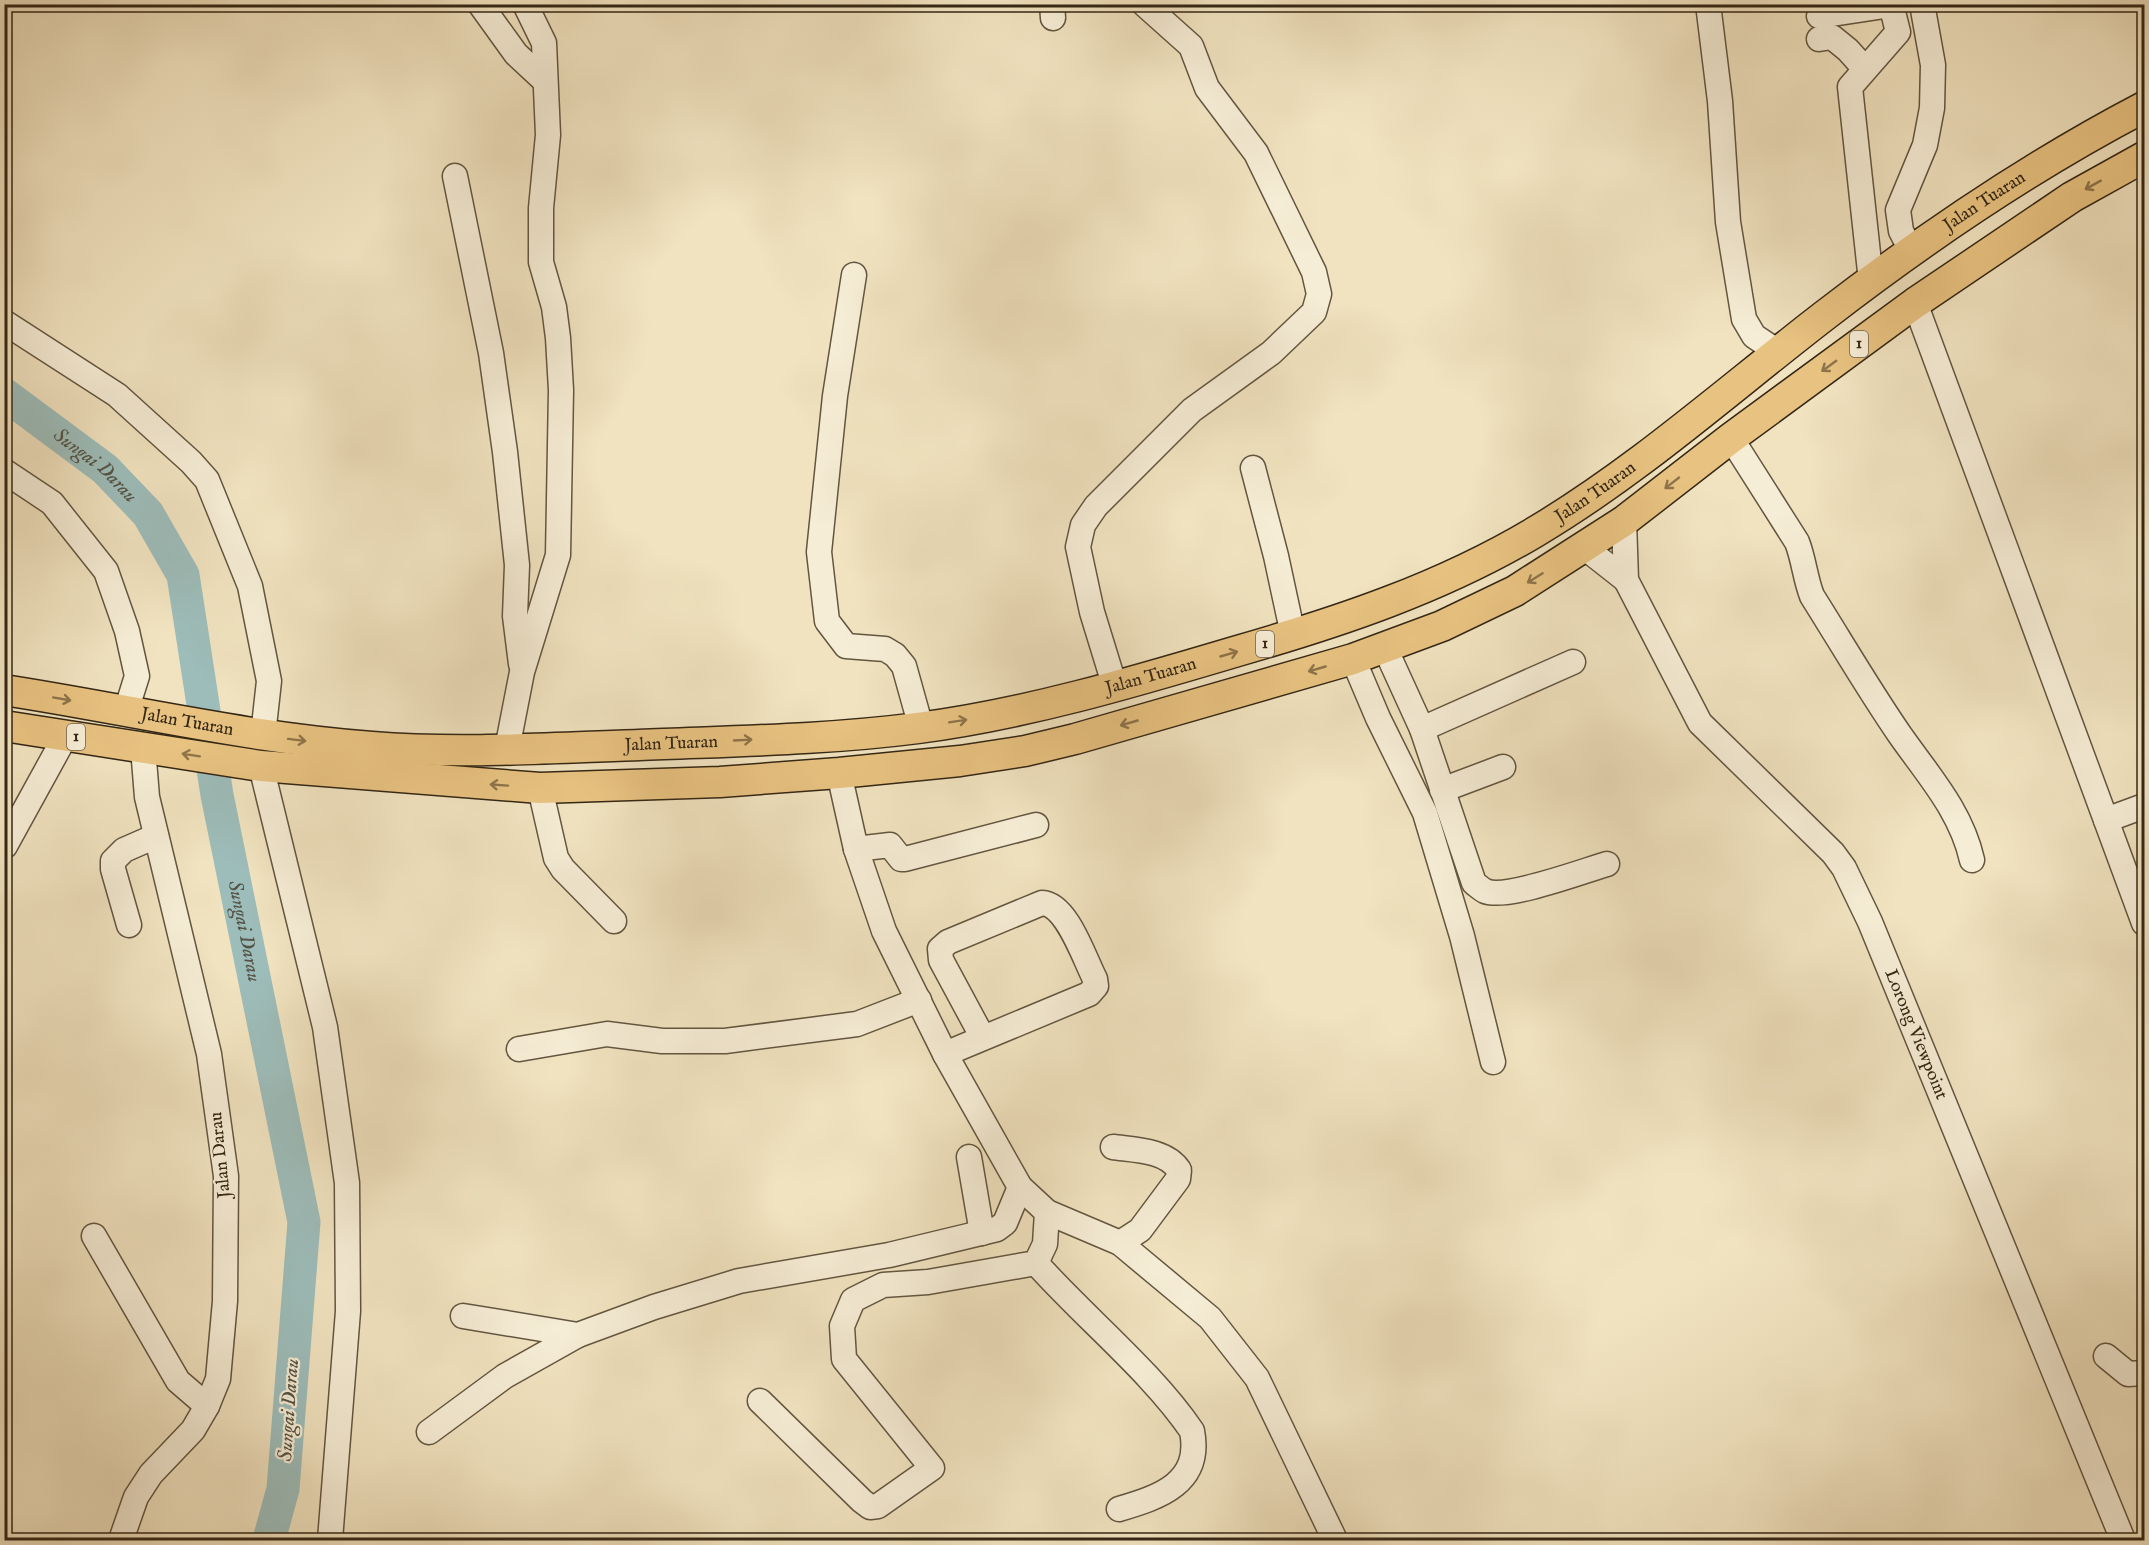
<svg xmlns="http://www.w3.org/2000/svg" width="2149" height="1545" viewBox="0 0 2149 1545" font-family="'IM FELL English',serif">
<rect width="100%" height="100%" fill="#f1e3c0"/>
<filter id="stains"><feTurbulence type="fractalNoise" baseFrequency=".00333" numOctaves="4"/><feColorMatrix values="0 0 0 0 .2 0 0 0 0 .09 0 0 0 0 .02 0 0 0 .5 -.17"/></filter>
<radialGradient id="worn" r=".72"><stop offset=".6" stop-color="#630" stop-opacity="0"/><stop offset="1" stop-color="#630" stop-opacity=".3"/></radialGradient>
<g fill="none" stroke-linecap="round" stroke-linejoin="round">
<path stroke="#9dbdba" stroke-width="33" id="s1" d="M4 394 105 469 148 514 183 575 217 795 304 1222 283 1489 269 1540"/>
<defs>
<g id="minor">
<polyline points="480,4 516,54 545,81"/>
<polyline points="1052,4 1053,18"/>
<polyline points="1708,4 1720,101 1728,222 1744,319 1754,336 1778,352"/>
<polyline points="1819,16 1891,5"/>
<polyline points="1819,39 1832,37 1848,50 1865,69"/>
<polyline points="455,176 491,353 505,452 517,565 515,616 521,664"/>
<polyline points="1912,252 1901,231 1898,210 1925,145 1932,108 1933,65 1922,4"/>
<polyline points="854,275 835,396 819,552 827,621 846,646 885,649 895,655 904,666 921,727"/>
<polyline points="1871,281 1850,87 1898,32 1891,4"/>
<polyline points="1915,303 2144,923"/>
<polyline points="4,322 117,395 191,462 207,480 250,586 269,681 263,735"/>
<path d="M1731 438 1797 542C1804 560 1805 578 1812 596 1841 642 1869 690 1900 735 1928 775 1961 811 1972 860"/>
<polyline points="1253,468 1276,556 1293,635"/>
<polyline points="4,471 52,503 106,571 127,631 137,676 126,711"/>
<path id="s2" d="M1624 521 1626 580 1700 723 1833 853 1844 868 1870 922 2123 1540"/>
<polyline points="1584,547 1626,580"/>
<path d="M1385 648 1422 729 1474 883C1477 885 1481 889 1485 891 1506 900 1583 871 1607 864"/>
<polyline points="1353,659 1378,718 1425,813 1462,936 1493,1062"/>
<polyline points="1115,687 1092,612 1078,547 1083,525 1096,506 1192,410 1271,353 1314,312 1319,294 1314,272 1256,153 1207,88 1191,46 1144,4"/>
<polyline points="1422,729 1573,662"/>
<polyline points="507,749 522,672 558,555 561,390 558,338 554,307 541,262 541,208 548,135 544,43 525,4"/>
<polyline points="261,766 325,1027 347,1183 348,1311 330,1540"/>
<polyline points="839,773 856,849 884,931 945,1054 1020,1187 1047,1212 1120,1243 1210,1318 1257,1378 1335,1540"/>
<polyline points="540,788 556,858 563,869 614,921"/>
<polyline points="1442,790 1503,767"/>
<polyline points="2106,820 2144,806"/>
<polyline points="5,846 66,735"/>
<polyline points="856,849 890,845 901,859 905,859 1036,825"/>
<polyline points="129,925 113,869 113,861 124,850 156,836"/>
<polyline points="519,1049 607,1034 662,1041 725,1041 857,1024 919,1000"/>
<path d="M945 1054 1089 994 1096 986 1095 979C1084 958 1067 904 1042 903L948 942 940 949 941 960 983 1038"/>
<path d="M1113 1147C1135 1150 1166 1150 1179 1170L1178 1179 1140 1230 1120 1243"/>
<polyline points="969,1157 982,1233"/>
<polyline points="94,1236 178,1381 207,1406"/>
<path d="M1036 1263C1084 1317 1152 1372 1192 1431 1202 1483 1160 1497 1119 1509"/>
<polyline points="463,1316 578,1335 654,1307 739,1281 889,1255 997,1229 1005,1223 1020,1187"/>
<polyline points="2106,1356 2128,1374 2144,1373"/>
<polyline points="760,1401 862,1501 870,1507 878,1506 932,1468 844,1359 842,1326 853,1300 883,1285 928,1282 1036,1263 1045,1244 1047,1212"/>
<polyline points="429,1432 505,1376 578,1335"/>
<polyline points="121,1540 136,1497 151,1474 193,1430 207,1406 218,1379 225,1301 226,1176 209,1054 147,797 143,748"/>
</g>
<g id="major">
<path id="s3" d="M4 690C127 709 248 738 372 747 460 754 551 748 639 745 732 741 825 740 918 728 1025 714 1130 683 1234 652 1339 622 1441 588 1535 532 1639 470 1728 390 1824 316 1925 238 2031 166 2144 107"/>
<polyline points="4,726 261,766 540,788 720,782 839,773 960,761 1025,751 1075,739 1353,659 1442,626 1515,591 1624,521 1731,438 1915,303 2072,197 2144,157"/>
</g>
</defs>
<use href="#minor" stroke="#635640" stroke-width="27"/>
<use href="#major" stroke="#342715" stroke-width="33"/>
<use href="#minor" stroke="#f6edd6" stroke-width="24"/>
<use href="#major" stroke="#e8c280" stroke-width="30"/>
</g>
<defs><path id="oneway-shaft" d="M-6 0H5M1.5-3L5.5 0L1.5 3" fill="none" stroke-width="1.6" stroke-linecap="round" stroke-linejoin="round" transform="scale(1.5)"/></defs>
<g stroke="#8e744a">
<use href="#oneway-shaft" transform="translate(2093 185) rotate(151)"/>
<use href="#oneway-shaft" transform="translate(1829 366) rotate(144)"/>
<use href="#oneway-shaft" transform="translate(1672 483) rotate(142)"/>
<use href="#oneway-shaft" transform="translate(1535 578) rotate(148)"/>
<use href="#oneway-shaft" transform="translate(1229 654) rotate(-16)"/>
<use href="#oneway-shaft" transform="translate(1317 669) rotate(164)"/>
<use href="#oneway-shaft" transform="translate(62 699) rotate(10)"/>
<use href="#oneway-shaft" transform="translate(958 721) rotate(-9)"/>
<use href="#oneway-shaft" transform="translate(1129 723) rotate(164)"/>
<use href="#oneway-shaft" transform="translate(297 740) rotate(7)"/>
<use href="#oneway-shaft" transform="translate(743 740) rotate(-3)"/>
<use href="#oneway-shaft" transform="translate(191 755) rotate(-171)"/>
<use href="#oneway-shaft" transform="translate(499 785) rotate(-176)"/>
</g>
<g text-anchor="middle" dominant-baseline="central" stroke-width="4.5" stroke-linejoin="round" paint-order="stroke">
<g fill="#f6edd6" stroke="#6e624f" stroke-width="1.5">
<rect x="1850" y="331" width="18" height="26" rx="4.5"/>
<rect x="1256" y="631" width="18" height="26" rx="4.5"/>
<rect x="67" y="724" width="18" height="26" rx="4.5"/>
</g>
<g font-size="16" font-weight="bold" fill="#342715">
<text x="1859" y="344">1</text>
<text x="1265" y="644">1</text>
<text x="76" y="737">1</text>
</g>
<g font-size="18" fill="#342715" stroke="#f6edd6">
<text stroke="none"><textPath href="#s3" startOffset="2128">Jalan Tuaran</textPath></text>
<text stroke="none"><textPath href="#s3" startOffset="1642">Jalan Tuaran</textPath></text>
<text stroke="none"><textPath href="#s3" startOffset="1158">Jalan Tuaran</textPath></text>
<text stroke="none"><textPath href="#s3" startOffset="186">Jalan Tuaran</textPath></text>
<text stroke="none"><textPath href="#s3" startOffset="672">Jalan Tuaran</textPath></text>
<text stroke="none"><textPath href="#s2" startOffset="606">Lorong Viewpoint</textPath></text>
<text transform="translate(221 1155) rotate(-96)">Jalan Darau</text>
</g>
<g font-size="20" font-style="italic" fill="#545447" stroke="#f6edd6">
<text stroke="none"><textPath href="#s1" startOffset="116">Sungai Darau</textPath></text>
<text stroke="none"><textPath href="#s1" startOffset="620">Sungai Darau</textPath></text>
<text transform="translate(289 1410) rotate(-86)">Sungai Darau</text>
</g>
</g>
<rect width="2149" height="1545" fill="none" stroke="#f1e3c0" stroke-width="24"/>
<rect x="6" y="6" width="2137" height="1533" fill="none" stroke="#342715" stroke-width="3"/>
<rect x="12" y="12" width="2125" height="1521" fill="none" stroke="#342715" stroke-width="1.5"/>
<rect width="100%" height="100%" filter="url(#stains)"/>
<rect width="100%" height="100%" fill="url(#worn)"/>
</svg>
